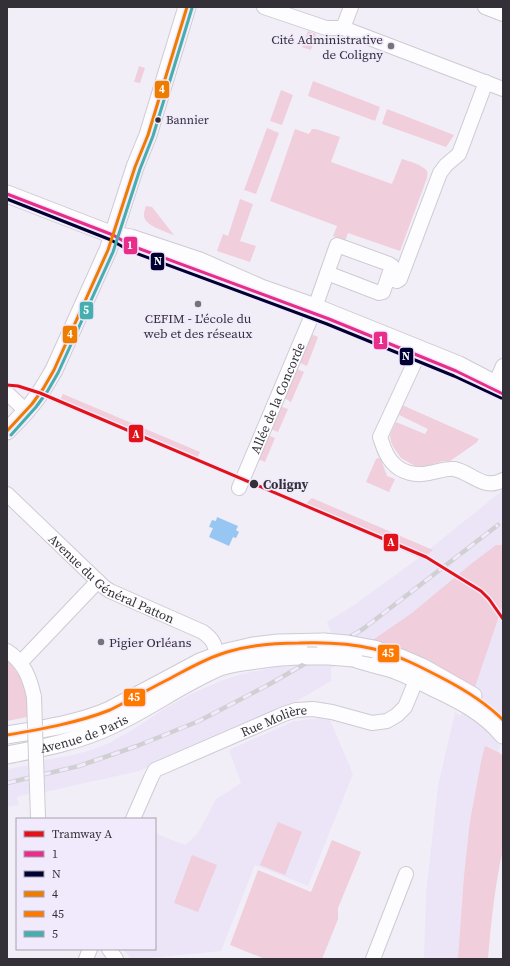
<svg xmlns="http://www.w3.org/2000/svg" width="510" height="966" viewBox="0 0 510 966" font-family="'Source Serif 4',serif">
<rect width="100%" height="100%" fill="#f2eef8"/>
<g fill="#ece5f7">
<polygon points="503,490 503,553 386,644 331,668 331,681 292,704 139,771 45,792 32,793 17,797 19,805 7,807 7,769 30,765 44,760 73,755 94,749 109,743 134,729 167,707 191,694 223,680 242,674 275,667 295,666 332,635 327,622 354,605 416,560"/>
<polygon points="503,576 503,738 493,767 478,959 424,959 426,894 438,786 455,712 461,716"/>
<polygon points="329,717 353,774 308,886 255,865 221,951 140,959 131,959 123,949 155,949 155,833 185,845 198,833 216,799 241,783 229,750 294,721"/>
</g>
<g fill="#f0cedb">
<polygon points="308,31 316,34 311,50 302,47"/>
<polygon points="139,66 145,68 140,83 134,82"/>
<polygon points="313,81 380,107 375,121 308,96"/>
<polygon points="281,90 293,95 282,125 270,121"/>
<polygon points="387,109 454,135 446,147 382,124"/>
<polygon points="267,128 279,133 256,194 244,190"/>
<path d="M295 129 309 134 312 129H316L340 137 331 162 392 184 402 159C408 161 423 165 427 171 428 173 427 176 427 178L400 251 348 233 345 241 333 236 337 226 270 201Z"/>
<polygon points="240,199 253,204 240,241 256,246 250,262 217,251 223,234 228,236"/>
<path d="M146 206 152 207 174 235C166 232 143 225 144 215 144 212 145 208 146 206Z"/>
<polygon points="311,334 318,337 307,366 300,363"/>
<polygon points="297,369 304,372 291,402 284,398"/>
<polygon points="63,394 200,452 196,461 58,404"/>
<polygon points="402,405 479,439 476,443 450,461 443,461 424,467 415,466 401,458 394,448 391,442 390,435 396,422 425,434 428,429 399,415"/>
<polygon points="280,406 288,409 278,432 270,429"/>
<polygon points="268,435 275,438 265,462 258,459"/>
<polygon points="378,458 379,458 381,460 387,476 395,479 389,492 366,482 376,459"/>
<polygon points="312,498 433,550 422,559 302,507"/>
<polygon points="496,545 503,545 503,604 475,687 453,674 421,658 370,642 412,613 471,564"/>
<polygon points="7,660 9,661 20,677 27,695 27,717 7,721"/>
<path d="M485 746 500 753 503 757V849C495 885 491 922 488 959H458L464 876 470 821 482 757Z"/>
<polygon points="278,822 302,832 285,875 260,865"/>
<polygon points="332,840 361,852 338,908 338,919 322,959 265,959 230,945 258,870 311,892"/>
<polygon points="192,855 217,865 198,912 174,903"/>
</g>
<polygon fill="#98c6f2" points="217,517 238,526 236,530 239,532 236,538 233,537 229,546 209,537 213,528 209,527 212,520 216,521"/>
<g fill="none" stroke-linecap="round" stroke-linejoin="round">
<defs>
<g id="minor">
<polyline points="264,7 326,28 343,28 503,89"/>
<polyline points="485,7 503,14"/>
<polyline points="343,28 351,7"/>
<polyline points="388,278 397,281 400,279 440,173 446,165 459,154 486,82"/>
<path d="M418 355 380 437C383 446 386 456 392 462 401 473 416 476 429 473 437 472 446 468 454 469 471 472 484 491 503 480"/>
<polyline points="493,389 503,366"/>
<polyline points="7,393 26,411"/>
<path id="s1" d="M239 488 313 313C321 290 329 268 337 245L389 264 392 266 383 292 379 293 327 273"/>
<path id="s2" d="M7 494 104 587 110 591 203 632C213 640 214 642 217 655"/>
<path d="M7 651C24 662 30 678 34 697"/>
<polyline points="21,662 98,581"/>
<path id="s3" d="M133 819 151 778 155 770 284 714 296 710 313 709 332 712 372 723 387 721 397 715 405 707 420 671"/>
<polyline points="109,949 116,959"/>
<polyline points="86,959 90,949"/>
<polyline points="373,959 406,874"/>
</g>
<g id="major">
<polyline points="7,194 113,235 131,238 200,261 261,288 315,307 459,365 503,388"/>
<path d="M7 431C17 421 27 411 35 400 42 391 48 380 54 370L108 250 113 235 135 167 148 135 187 7"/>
<polyline points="374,649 401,658 422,667 473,696"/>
<path d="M354 658C365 662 378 665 389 668 404 673 418 680 432 687 458 699 484 712 503 735"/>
<path d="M7 735C42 729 78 724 110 710L200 662 227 652 253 646 278 643 324 642"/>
<path id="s4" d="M7 755C43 748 79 741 112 725 149 708 182 683 220 667 229 664 240 662 250 661 269 658 288 656 307 656"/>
</g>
</defs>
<use href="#minor" stroke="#cecbd2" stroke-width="16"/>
<use href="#major" stroke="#cecbd2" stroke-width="19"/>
<use href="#minor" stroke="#fdfcfe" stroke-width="14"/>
<use href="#major" stroke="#fdfcfe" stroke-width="17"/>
<defs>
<polyline id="rail" points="7,783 79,766 137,746 199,721 268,685 315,658 363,629 498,525"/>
</defs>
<use href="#rail" stroke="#d0cfd2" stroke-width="4.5"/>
<use href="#rail" stroke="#f1eafc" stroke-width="3" stroke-dasharray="9" stroke-linecap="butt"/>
<defs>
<polyline id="minor-bridge" points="34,697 38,818"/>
<g id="major-bridge">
<polyline points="324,642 347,644 374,649"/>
<polyline points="307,656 329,656 354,658"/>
</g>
</defs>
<use href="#minor-bridge" stroke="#cecbd2" stroke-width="16" stroke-linecap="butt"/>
<use href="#major-bridge" stroke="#cecbd2" stroke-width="19" stroke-linecap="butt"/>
<use href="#minor-bridge" stroke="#fdfcfe" stroke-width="14"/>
<use href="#major-bridge" stroke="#fdfcfe" stroke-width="17"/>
<defs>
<polyline id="bus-1" points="7,194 113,235 132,246 329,319 456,371 503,394"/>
<polyline id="bus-2" points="7,199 111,240 130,251 327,324 454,376 501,398"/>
<polyline id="bus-3" points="7,431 32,404 43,389 54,370 108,250 135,167 148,135 187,7"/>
<path id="bus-4" d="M7 735C42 729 77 723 110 710 130 700 149 689 169 679 188 669 206 658 227 652 250 645 274 643 299 643 324 642 349 643 374 649 398 655 421 667 444 679 465 690 486 703 503 720"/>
<polyline id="bus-5" points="11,435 36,407 47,392 58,373 113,252 140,169 153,136 192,8"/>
</defs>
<use href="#bus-1" stroke="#f1eafc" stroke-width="6"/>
<use href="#bus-2" stroke="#f1eafc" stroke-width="6"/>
<use href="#bus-3" stroke="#f1eafc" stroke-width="6"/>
<use href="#bus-4" stroke="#f1eafc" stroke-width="6"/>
<use href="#bus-5" stroke="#f1eafc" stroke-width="6"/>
<use href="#bus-1" stroke="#e92d8b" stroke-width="3"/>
<use href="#bus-2" stroke="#003" stroke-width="3"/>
<use href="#bus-3" stroke="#ee7c00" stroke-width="3"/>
<use href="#bus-4" stroke="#ff7800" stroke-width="3"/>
<use href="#bus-5" stroke="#46aeaf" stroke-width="3"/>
<defs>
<polyline id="tram-1" points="7,385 18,386 40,393 426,557 481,591 489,599 503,619"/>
</defs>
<use href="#tram-1" stroke="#f1eafc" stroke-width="6"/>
<use href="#tram-1" stroke="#e2121a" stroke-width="3"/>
</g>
<g fill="#76737b" stroke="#f1eafc" stroke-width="1.5">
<circle cx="391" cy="46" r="4"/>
<circle cx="198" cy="304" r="4"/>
<circle cx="101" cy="642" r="4"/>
</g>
<g fill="#333137" stroke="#f1eafc" stroke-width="1.5">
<circle cx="158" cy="120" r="3.5"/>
<circle cx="254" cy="484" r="5"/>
</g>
<g text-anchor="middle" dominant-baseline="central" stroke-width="3.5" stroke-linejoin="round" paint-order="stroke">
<g font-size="12" fill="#333137" stroke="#f1eafc" text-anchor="start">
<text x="166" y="120">Bannier</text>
</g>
<g font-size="13" fill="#333137" stroke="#f1eafc" text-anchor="end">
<text x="383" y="39">Cité Administrative<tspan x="383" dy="15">de Coligny</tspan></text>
<text x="198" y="318" text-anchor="middle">CEFIM - L'école du<tspan x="198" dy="15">web et des réseaux</tspan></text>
<text x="109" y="642" text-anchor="start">Pigier Orléans</text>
</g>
<g font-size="13" fill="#333137" stroke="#f1eafc">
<text stroke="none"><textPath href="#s1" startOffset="98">Allée de la Concorde</textPath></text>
<text stroke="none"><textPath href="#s2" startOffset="136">Avenue du Général Patton</textPath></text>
<text stroke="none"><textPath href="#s3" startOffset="183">Rue Molière</textPath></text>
<text stroke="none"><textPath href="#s4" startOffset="80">Avenue de Paris</textPath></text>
</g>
<g font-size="13" font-weight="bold" fill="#333137" stroke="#f1eafc" text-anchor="start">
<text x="263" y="484">Coligny</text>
</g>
</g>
<g stroke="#f1eafc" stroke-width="1.5">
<rect x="154" y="80" width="16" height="19" rx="4" fill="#ee7c00"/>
<rect x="123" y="236" width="15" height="19" rx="4" fill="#e92d8b"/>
<rect x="150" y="252" width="15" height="19" rx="4" fill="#003"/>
<rect x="79" y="301" width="15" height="19" rx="4" fill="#46aeaf"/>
<rect x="62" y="325" width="16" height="19" rx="4" fill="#ee7c00"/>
<rect x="373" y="331" width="15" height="19" rx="4" fill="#e92d8b"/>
<rect x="399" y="347" width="15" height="19" rx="4" fill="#003"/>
<rect x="128" y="424" width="16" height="19" rx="4" fill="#e2121a"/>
<rect x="383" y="533" width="16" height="19" rx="4" fill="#e2121a"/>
<rect x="377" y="644" width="23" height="19" rx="4" fill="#ff7800"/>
<rect x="123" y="688" width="23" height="19" rx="4" fill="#ff7800"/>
</g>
<g font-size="11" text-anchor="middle" font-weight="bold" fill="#fff">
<text x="162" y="93">4</text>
<text x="130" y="249">1</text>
<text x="158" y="265">N</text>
<text x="86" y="314">5</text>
<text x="70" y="338">4</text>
<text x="381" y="344">1</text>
<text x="406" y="360">N</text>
<text x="136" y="438">A</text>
<text x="391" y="546">A</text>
<text x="388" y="657">45</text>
<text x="134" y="701">45</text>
</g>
<rect width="510" height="966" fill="none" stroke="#333137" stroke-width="16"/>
<rect x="16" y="818" width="140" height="132" fill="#f1eafc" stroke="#a5a0ad"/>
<rect x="24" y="831" width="20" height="6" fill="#e2121a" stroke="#a5a0ad"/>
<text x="52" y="838" font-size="12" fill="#333137">Tramway A</text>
<rect x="24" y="851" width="20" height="6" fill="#e92d8b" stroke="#a5a0ad"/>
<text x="52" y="858" font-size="12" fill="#333137">1</text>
<rect x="24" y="871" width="20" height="6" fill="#000033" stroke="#a5a0ad"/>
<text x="52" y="878" font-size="12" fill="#333137">N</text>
<rect x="24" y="891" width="20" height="6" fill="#ee7c00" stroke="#a5a0ad"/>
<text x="52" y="898" font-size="12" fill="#333137">4</text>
<rect x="24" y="911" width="20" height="6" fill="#ff7800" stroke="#a5a0ad"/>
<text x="52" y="918" font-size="12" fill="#333137">45</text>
<rect x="24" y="931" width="20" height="6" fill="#46aeaf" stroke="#a5a0ad"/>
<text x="52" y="938" font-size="12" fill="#333137">5</text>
</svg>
